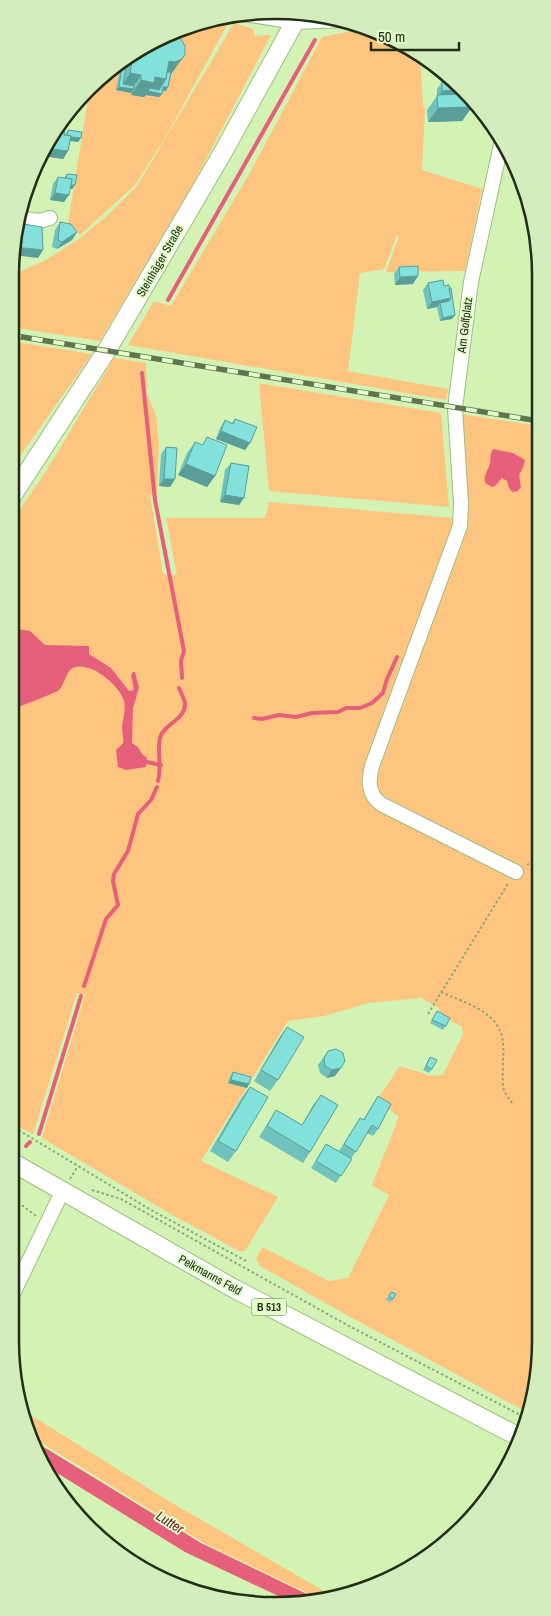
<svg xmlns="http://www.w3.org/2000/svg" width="551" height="1616" viewBox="0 0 551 1616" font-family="'Archivo Narrow',sans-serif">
<rect width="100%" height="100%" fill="#d2f3b4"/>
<g fill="#fec580">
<polygon points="210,23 227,25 165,138 135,185 80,235 68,223 89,93 143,46"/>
<polygon points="234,23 253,29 255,36 271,35 193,184 100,341 10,327 10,276 44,261 79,239 109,214 137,186"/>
<polygon points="366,28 408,46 420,55 423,106 425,109 422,170 482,189 465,271 386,272 399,236 397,235 384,269 360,273 348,371 448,389 446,400 128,345 154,301 171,306 251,171 322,37"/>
<polygon points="10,341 92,354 10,470"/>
<polygon points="114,358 146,363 147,393 156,416 159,443 157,494 150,495 163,574 177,575 166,518 265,518 269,502 466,519 461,414 539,426 541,1340 532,1409 530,1414 343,1313 260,1266 256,1259 262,1247 329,1281 348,1278 389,1195 372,1185 399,1117 377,1100 400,1066 431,1076 443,1075 463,1034 462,1027 439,1014 439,1008 421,998 369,1003 324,1016 288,1021 201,1161 278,1197 245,1251 239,1251 174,1216 42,1138 85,995 77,993 33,1134 10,1122 10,524 45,473"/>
<polygon points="259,383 441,413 449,507 269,491"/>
<polygon points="24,1411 167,1500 336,1598 320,1599 204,1543 29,1435"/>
</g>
<g fill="#e6607b">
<path d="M493 449 513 453 525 460C522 476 517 468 521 487L518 491 512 492 509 488 507 481 502 478 495 486 492 487 485 483C483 474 489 470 490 462 491 456 490 454 493 449Z"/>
<path d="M18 629 30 631 45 645 89 646V654L111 668 129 691 134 690 131 675 133 672H135L139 688 133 708 132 743 138 747 142 754 147 758 146 767 126 770 118 767 116 750 123 743C124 738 122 732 122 727 123 718 126 710 124 701 120 686 90 660 73 668 66 671 65 684 59 690 56 693 16 708 10 710V631Z"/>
<polygon points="29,1438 201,1543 317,1599 289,1601 185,1552 44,1465 30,1442"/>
</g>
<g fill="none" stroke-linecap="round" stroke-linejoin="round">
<g stroke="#e6607b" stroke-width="4">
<polyline points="168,300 315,40"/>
<polyline points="142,373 155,500 184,651 181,661 182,678"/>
<polyline points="254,718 262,719 279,715 296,717 312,713 338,712 346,708 360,708 365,706 372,703 383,693 387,679 397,657"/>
<polyline points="147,762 161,765"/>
<path d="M158 781C162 766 157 750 160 738 164 723 186 720 185 703 184 698 181 693 179 688"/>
<polyline points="84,986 106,919 118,905 113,881 114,874 128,851 138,814 151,800 157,787"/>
<polyline points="39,1134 81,996"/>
<polyline points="26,1146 30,1142"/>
</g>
<defs>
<g id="minor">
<polyline points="238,13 295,22 345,20"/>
<path d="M502 140 471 282 455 408 461 503 460 526 372 766C368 781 368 794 381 804L516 872"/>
<polyline points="18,218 39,221 50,218"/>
<polyline points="10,1300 62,1192"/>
</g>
<g id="major">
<polyline points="10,499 107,350 222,154 298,16"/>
<polyline points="10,1161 233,1288 519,1437"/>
</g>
</defs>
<use href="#minor" stroke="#9dbd80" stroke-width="16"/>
<use href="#major" stroke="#9dbd80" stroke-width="20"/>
<g stroke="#8fa878" stroke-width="2" stroke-dasharray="2.5 2.5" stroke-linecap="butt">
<polyline points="527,865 540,856"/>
<path d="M441 992C465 1003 501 1012 503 1043 504 1057 502 1071 503 1086L504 1091 512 1103"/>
<polyline points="428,1014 509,882"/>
<polyline points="10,1125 151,1210 248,1262"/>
<polyline points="70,1179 78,1166"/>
<polyline points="92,1190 121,1199 349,1326 528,1419"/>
<polyline points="10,1196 36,1216"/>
</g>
<use href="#minor" stroke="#fff" stroke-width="14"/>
<use href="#major" stroke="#fff" stroke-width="18"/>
<defs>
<polyline id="rail" points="10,335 539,421"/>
</defs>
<use href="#rail" stroke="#60744e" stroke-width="5.5"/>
<use href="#rail" stroke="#e3fecb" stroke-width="4" stroke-dasharray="11" stroke-linecap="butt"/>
</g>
<g fill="#70c2bc">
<polygon points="178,34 172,73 171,74 168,87 166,91 162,91 162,94 159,97 146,95 144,97 131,95 131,93 116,90 120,69 117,68 142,46 161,41 163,39"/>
<polygon points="442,82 463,94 472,107 462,121 428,122 427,110 437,96 437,89"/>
<polygon points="68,130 81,138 78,142 70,141 68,151 63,159 44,156 55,133 58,134 59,131 65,135"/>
<polygon points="67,174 75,185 72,189 70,189 64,202 50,200 53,184 58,177 64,178"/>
<polygon points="60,222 77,232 72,240 57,249 52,247 55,230"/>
<polygon points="399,267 413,284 395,285 394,274"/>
<polygon points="428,283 444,286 455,315 452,319 440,321 437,307 427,309 423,290"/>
<polygon points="235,419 250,443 245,450 216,439 220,428 225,420 232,423"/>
<polygon points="207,437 215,476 207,487 178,475 187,453 195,442 202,445"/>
<polygon points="166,447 175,479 170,487 159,486 161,454"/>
<polygon points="231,463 239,505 220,502 225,470"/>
<polygon points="539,893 540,894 540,914 531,910 536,897"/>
<polygon points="437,1011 446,1026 443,1030 430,1023"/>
<polygon points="287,1027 278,1080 270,1091 254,1081 279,1038"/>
<polygon points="328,1051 335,1076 327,1078 320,1073 318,1065"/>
<polygon points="430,1057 432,1069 429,1073 423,1070"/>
<polygon points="233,1072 249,1084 247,1088 228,1083 230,1076"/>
<polygon points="250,1087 236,1151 228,1162 210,1151 242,1097"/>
<polygon points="321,1095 310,1152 303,1163 259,1137 276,1110 302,1125 313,1105"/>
<polygon points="378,1096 378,1129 373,1136 367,1133 336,1183 311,1168 326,1144 339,1151 360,1118 363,1120"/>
<polygon points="391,1292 396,1294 391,1302 386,1300"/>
</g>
<g fill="#5b9e99">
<polygon points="132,55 133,55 123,69 122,65 120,69 117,68"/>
<polygon points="182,59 172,73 165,76 169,61"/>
<polygon points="130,73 141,75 132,89 134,89 131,93 116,90 119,87 121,87"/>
<polygon points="155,77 166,79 157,93 162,94 159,97 146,95 144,97 131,95 141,80"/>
<polygon points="163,87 168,87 166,91 160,90"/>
<polygon points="462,90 465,92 461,97 437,98 442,91"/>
<polygon points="472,107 462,121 428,122 438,108"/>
<polygon points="67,136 81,138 78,142 65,140"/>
<polygon points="51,149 68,151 63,159 44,156 46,152 49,152"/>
<polygon points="69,184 75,185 72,189 66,188"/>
<polygon points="55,193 69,195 64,202 50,200"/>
<polygon points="77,232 72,240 57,249 62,242"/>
<polygon points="14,247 43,250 38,258 13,255"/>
<polygon points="418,276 413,284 395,285 400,277"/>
<polygon points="451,298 446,305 440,303 437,307 427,309 432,302"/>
<polygon points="455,315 452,319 440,321 443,318"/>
<polygon points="221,431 250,443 245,450 216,439"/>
<polygon points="186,464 215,476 207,487 178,475"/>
<polygon points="164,479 175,479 170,487 159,486"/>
<polygon points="225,495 244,498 239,505 220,502"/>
<polygon points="341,1068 335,1076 327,1078 332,1070"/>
<polygon points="231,1080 249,1084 247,1088 228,1083"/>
</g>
<g fill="#82e1db" stroke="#5b9e99">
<polygon points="178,34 185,46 185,54 182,59 175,62 169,61 166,79 155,77 154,83 141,80 141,75 130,73 133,55 132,55 142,46 157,41 164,42 165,38"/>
<polygon points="122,65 126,65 123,84 134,86 134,89 119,87"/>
<polygon points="167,72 171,72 168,87 163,87 162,94 148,91 150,88 159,90 166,79"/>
<polygon points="452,81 462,90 442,91 442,82"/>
<polygon points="467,94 471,97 472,107 438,108 437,95"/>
<polygon points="68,130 82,132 81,138 71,137 71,136 67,135"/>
<polygon points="59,131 65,132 64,135 71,136 68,151 51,149 53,138 55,133 59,134"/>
<polygon points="48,148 49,148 49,152 46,152"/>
<polygon points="67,174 77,175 75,185 71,185 72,179 66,178"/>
<polygon points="58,177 72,179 69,195 55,193"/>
<polygon points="60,222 71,224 77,232 62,242 58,240"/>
<polygon points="17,223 42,227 43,250 14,247"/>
<polygon points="418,266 418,276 400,277 399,267"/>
<polygon points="443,280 444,286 449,285 451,298 432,302 428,283"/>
<polygon points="449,288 451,288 455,315 443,318 440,303 449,301 451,298"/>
<polygon points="235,419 257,427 250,443 221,431 225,420 233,424"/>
<polygon points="207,437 227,445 215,476 186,464 195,442 203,445"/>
<polygon points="166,447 177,448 175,479 164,479"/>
<polygon points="231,463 249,466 244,498 225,495"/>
<polygon points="539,893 540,894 540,909 533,906"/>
<polygon points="437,1011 450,1018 446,1026 432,1020"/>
<polygon points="287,1027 304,1037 278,1080 261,1070"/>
<polygon points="336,1049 343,1053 345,1061 341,1068 332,1070 325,1066 324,1058 328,1051"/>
<polygon points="430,1057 437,1060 432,1069 426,1066"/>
<polygon points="233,1072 251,1077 249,1084 231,1080"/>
<polygon points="250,1087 268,1097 236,1151 218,1141"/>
<polygon points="321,1095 338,1105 310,1152 267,1126 276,1110 302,1125"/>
<polygon points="378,1096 391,1104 378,1129 372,1125 356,1152 344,1144 360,1118 364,1120"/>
<polygon points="326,1144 352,1159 341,1176 316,1161"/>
<polygon points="391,1292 396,1294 393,1299 389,1296"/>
</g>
<g text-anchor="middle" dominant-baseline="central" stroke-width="4" stroke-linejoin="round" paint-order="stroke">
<rect fill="#e3fecb" stroke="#5c6c4c" stroke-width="1" x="251.5" y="1298.5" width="35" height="17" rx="4"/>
<g font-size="11" font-weight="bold" fill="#222e16">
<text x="269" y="1307">B 513</text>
</g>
<g font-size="12" fill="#222e16" stroke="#e3fecb">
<text transform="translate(160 261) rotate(-60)">Steinhäger Straße</text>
<text transform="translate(465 325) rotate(-83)">Am Golfplatz</text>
<text transform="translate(210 1275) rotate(29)">Pelkmanns Feld</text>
</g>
<g font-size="14" font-style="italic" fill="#6d182e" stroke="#e3fecb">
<text transform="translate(170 1522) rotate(32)">Lutter</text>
</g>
</g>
<path d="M0 0H551V1616H0ZM275 19H276A256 256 0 0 1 532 275V1341A256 256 0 0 1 276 1597H275A256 256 0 0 1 19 1341V275A256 256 0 0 1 275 19Z" fill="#d4edbd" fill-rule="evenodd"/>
<path fill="none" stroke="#222e16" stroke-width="2.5" d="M275 19H276A256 256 0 0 1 532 275V1341A256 256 0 0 1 276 1597H275A256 256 0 0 1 19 1341V275A256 256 0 0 1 275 19Z"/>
<path d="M371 42v8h88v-8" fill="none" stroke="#222e16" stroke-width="2.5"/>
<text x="378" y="42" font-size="15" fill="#222e16" stroke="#e3fecb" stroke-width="4" paint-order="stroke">50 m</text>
</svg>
